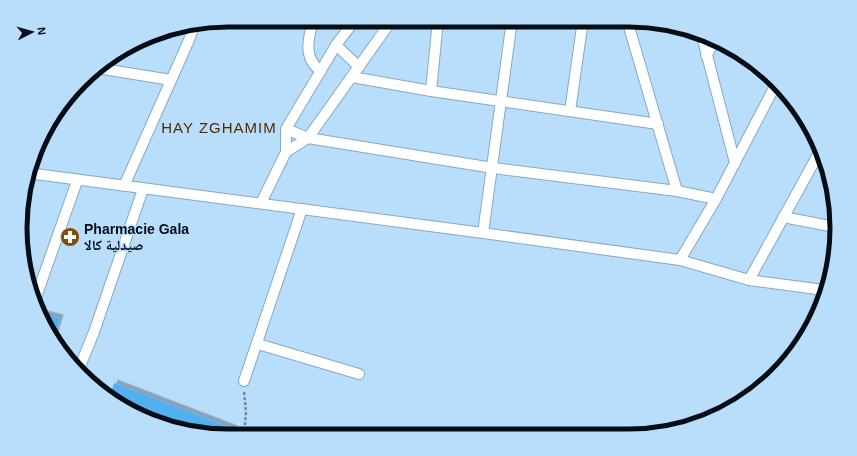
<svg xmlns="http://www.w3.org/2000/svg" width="857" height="456" viewBox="0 0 857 456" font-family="Arial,'Noto Naskh Arabic',sans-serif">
<defs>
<filter id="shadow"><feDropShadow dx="3.5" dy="-3.5" stdDeviation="0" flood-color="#0004"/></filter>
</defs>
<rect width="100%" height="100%" fill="#b9defb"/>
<g fill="#51b0ef" filter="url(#shadow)">
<polygon points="39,313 60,318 54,338 41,320"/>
<polygon points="114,383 234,429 232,436 215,436 136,414 110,396"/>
</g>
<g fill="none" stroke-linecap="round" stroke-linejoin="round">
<defs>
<g id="minor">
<path d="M313 20C308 39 303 59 321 71"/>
<polyline points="627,20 677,191"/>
<polyline points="702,36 735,163"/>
<polyline points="336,45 359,67"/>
<polyline points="706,56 715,40"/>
<polyline points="97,68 171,80"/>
<polyline points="352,77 431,91 658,124"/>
<polyline points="431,91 438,20"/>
<polyline points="570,111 583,20"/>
<polyline points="286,129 308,138 493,168 677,191 716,199"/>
<polyline points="286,152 308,138 392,20"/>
<polyline points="28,173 483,233 680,260 749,280 824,290"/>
<polyline points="124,186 189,40 194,26"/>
<polyline points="261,203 286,152 286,129 336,45 355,20"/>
<polyline points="783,217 835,227"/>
<polyline points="483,233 512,20"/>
<polyline points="680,260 716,199 776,84"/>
<polyline points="749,280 820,151"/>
<polyline points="35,300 77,181"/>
<polyline points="258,344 359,374"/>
<polyline points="78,371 94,332 143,189"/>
<polyline points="244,381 302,209"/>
</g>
</defs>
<use href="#minor" stroke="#85a9c4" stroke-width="12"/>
<polyline stroke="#6d879c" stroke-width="2.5" stroke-dasharray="3 2" stroke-linecap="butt" points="244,435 246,412 244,392"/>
<use href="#minor" stroke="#fff" stroke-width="10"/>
</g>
<defs>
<symbol id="pharmacy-disc" viewBox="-11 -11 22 22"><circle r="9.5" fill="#874c07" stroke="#b9defb"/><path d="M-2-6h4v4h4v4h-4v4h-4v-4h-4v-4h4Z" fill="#fff"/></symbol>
</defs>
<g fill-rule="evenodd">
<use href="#pharmacy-disc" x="59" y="226" width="22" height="22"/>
</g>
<g text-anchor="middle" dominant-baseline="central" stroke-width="3" stroke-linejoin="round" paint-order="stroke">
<g font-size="14" font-weight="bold" fill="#020d16" stroke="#b9defb" text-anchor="start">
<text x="84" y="229">Pharmacie Gala<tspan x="84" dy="16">صيدلية كالا</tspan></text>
</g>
<g font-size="15" letter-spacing="1" fill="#532a00" stroke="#b9defb">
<text x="219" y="127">HAY ZGHAMIM</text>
</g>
</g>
<path d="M0 0H857V456H0ZM228 27H629A201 201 0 0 1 830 228V228A201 201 0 0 1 629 429H228A201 201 0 0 1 27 228V228A201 201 0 0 1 228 27Z" fill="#b9defb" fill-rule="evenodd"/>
<path fill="none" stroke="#020d16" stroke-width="5" d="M228 27H629A201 201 0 0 1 830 228V228A201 201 0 0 1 629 429H228A201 201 0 0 1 27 228V228A201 201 0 0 1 228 27Z"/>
<g transform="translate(32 32) rotate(84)" stroke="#b9defb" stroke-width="3" paint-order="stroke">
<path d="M0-3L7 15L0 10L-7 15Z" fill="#020d16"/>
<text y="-6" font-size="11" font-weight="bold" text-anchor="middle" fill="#020d16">N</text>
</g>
</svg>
